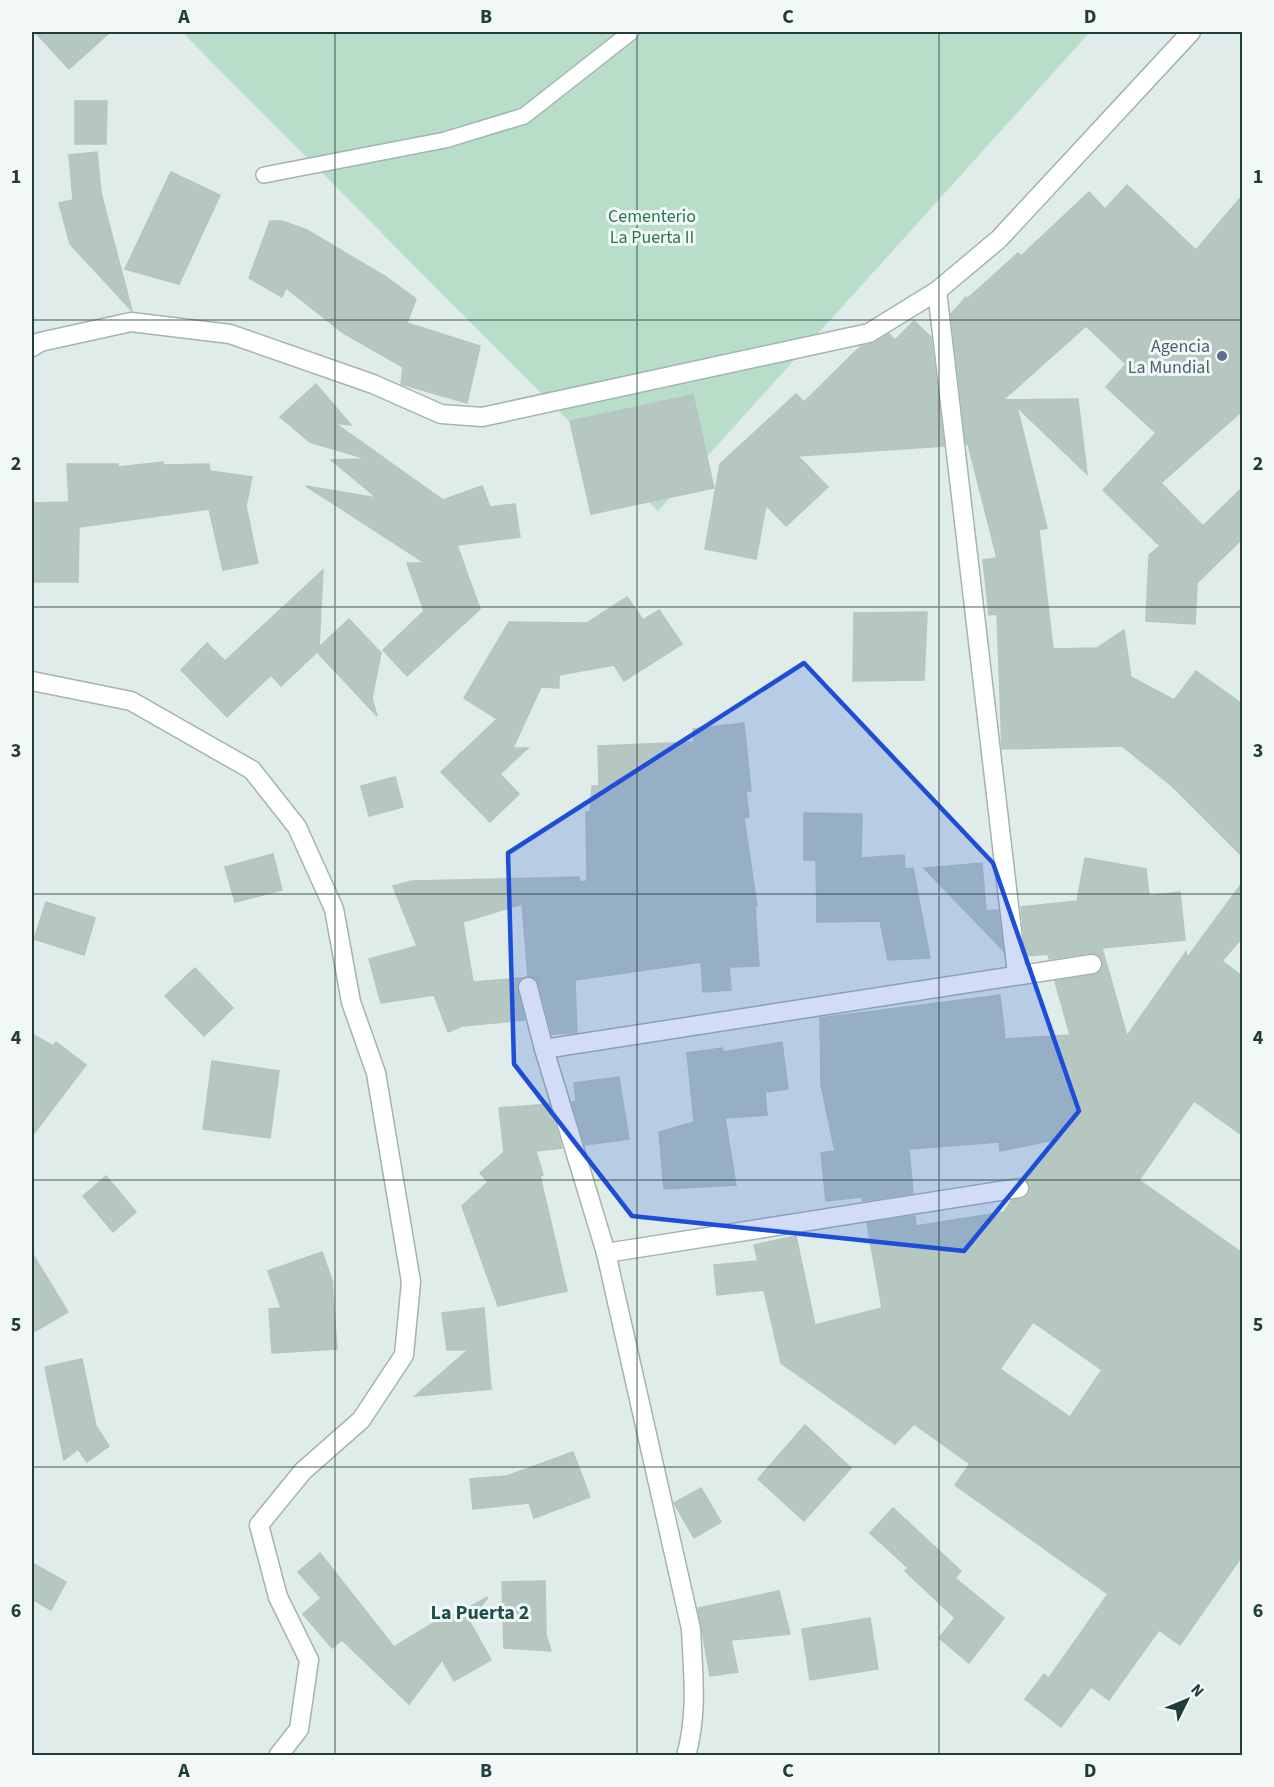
<svg xmlns="http://www.w3.org/2000/svg" width="1274" height="1787" viewBox="0 0 1274 1787" font-family="'Source Sans 3',sans-serif">
<rect width="100%" height="100%" fill="#e0ece9"/>
<polygon fill="#b8dec9" points="182,32 1090,32 658,511"/>
<g fill="#b6c7c2" stroke="#b3c6c1" stroke-width="1.5" fill-rule="evenodd">
<polygon points="35,32 110,32 69,69"/>
<polygon points="75,101 107,101 106,144 75,144"/>
<polygon points="97,152 101,193 132,311 70,244 59,203 73,200 69,155"/>
<polygon points="171,172 220,195 179,284 125,269"/>
<polygon points="1127,185 1196,250 1242,196 1242,411 1161,483 1203,526 1242,488 1242,539 1197,583 1195,624 1146,621 1149,555 1160,546 1103,490 1156,433 1106,387 1126,364 1086,326 1003,400 1078,399 1087,474 1017,407 1047,528 1039,530 1053,649 1097,648 1124,630 1131,677 1174,700 1196,671 1242,704 1242,856 1172,786 1122,746 1002,749 997,614 989,615 983,560 997,558 968,444 966,444 951,314 966,297 967,299 1018,253 1021,256 1089,192 1105,209"/>
<polygon points="270,221 282,221 307,230 386,277 416,299 407,323 480,346 467,403 401,384 403,367 343,333 286,288 282,297 249,278"/>
<polygon points="914,321 931,337 944,446 798,456 828,487 786,526 766,505 756,559 705,549 720,464 796,394 804,402 861,346 875,343 889,334 895,340"/>
<polygon points="316,384 351,425 335,423 443,500 482,486 490,507 515,504 520,537 457,545 480,609 407,676 383,650 424,611 407,563 425,563 306,486 377,498 331,460 367,459 310,442 280,417"/>
<polygon points="693,395 714,488 591,514 570,421"/>
<polygon points="163,462 163,465 209,464 210,471 252,477 246,506 258,563 223,570 209,509 79,527 78,582 32,582 32,503 69,502 67,464 118,464 118,467"/>
<polygon points="323,570 319,647 349,619 381,653 372,698 377,716 317,652 281,686 271,675 227,717 181,670 207,643 225,661"/>
<polygon points="627,597 643,620 659,610 682,644 624,681 614,665 559,675 559,688 541,687 513,748 528,748 500,774 519,794 490,822 441,772 497,719 464,698 509,622 587,623"/>
<polygon points="927,612 924,680 853,681 854,613"/>
<polygon points="744,723 751,791 746,791 749,817 744,818 757,906 755,906 759,966 729,967 731,990 703,992 701,962 575,980 577,1033 552,1034 539,984 536,979 528,976 522,904 463,922 473,982 521,978 517,983 517,989 525,1020 462,1026 448,1032 434,995 381,1003 369,959 417,946 393,886 412,881 579,877 580,882 587,881 586,812 590,812 592,786 599,786 598,746 694,742 693,729"/>
<polygon points="395,777 403,807 369,816 361,786"/>
<polygon points="804,813 862,814 861,858 904,855 905,869 913,868 930,958 888,960 880,921 817,922 816,860 804,860"/>
<polygon points="273,854 282,890 235,902 225,867"/>
<path d="M1085 858 1146 869 1149 896 1180 892 1185 940 1102 948 1127 1036 1186 952 1187 958 1242 883V938L1222 961 1242 976V1135L1194 1101 1139 1180 1242 1253V1556L1180 1645 1159 1630 1109 1700 1091 1687 1061 1727 1025 1699 1044 1674 1049 1678 1108 1594 955 1485 970 1464 914 1424 895 1444 781 1363 764 1290 717 1295 714 1265 758 1261 754 1245 796 1236 815 1325 882 1308 867 1223 915 1216 916 1226 1004 1212 1011 1201 1026 1196 1030 1187 1026 1180 1054 1140 1000 1151 999 1142 909 1149 913 1193 863 1201 862 1197 826 1201 821 1153 835 1151 821 1085 820 1018 1000 995 1005 1039 1070 1035 1055 981 1094 975 1102 969 1103 962 1100 957 1091 953 1049 959 1048 954 1026 956 1021 907 1077 901ZM1033 1322 1102 1370 1070 1417 1000 1369Z"/>
<polygon points="982,863 986,911 998,910 1003,950 924,868"/>
<polygon points="46,902 95,918 84,955 34,939"/>
<polygon points="195,968 233,1008 204,1036 165,996"/>
<polygon points="32,1034 53,1046 56,1042 86,1065 32,1136"/>
<polygon points="782,1042 788,1089 765,1092 767,1115 725,1118 736,1185 664,1189 659,1132 694,1122 687,1053 722,1048 723,1052"/>
<polygon points="212,1061 279,1071 270,1138 203,1129"/>
<polygon points="619,1077 629,1139 585,1145 572,1102 576,1101 574,1083"/>
<polygon points="549,1104 562,1148 536,1151 543,1175 540,1176 567,1291 498,1306 462,1206 488,1182 480,1173 504,1152 499,1108"/>
<polygon points="106,1176 136,1212 113,1232 83,1196"/>
<polygon points="322,1252 332,1280 337,1349 272,1353 269,1309 281,1308 268,1271"/>
<polygon points="32,1253 68,1312 32,1333"/>
<polygon points="484,1308 491,1389 415,1396 468,1350 447,1350 442,1313"/>
<polygon points="82,1359 96,1426 109,1446 87,1462 78,1449 64,1460 45,1367"/>
<polygon points="805,1425 851,1468 804,1521 758,1479"/>
<polygon points="573,1452 590,1497 534,1518 529,1503 473,1509 470,1479 507,1476"/>
<polygon points="701,1488 721,1522 694,1538 674,1503"/>
<polygon points="893,1508 961,1571 955,1578 1004,1618 969,1663 939,1638 955,1618 905,1571 908,1568 870,1533"/>
<polygon points="320,1553 394,1647 443,1617 445,1620 488,1597 470,1622 491,1660 454,1681 442,1660 409,1704 342,1640 332,1648 303,1614 321,1598 298,1572"/>
<polygon points="32,1563 66,1582 51,1610 32,1599"/>
<polygon points="545,1581 546,1635 551,1651 504,1648 502,1582"/>
<polygon points="779,1591 790,1634 731,1640 738,1672 710,1676 698,1608"/>
<polygon points="870,1618 878,1669 810,1680 802,1629"/>
</g>
<g fill="none" stroke-linecap="round" stroke-linejoin="round">
<defs>
<polyline id="lane" points="264,175 445,140 524,116 631,32"/>
<g id="street">
<polyline points="937,291 1017,974"/>
<polyline points="32,347 40,342 131,322 230,334 373,384 441,414 482,417 869,333 937,291 999,239 1191,32"/>
<polyline points="32,681 131,701 252,770 297,827 334,909 351,1002 376,1073 411,1282 404,1355 361,1420 303,1471 259,1525 278,1597 309,1660 299,1729 278,1756"/>
<path d="M528 987 544 1049 606 1253 691 1629C693 1672 698 1714 686 1756"/>
<polyline points="544,1049 1092,964"/>
<polyline points="606,1253 1019,1188"/>
</g>
</defs>
<use href="#lane" stroke="#a3b4b1" stroke-width="18"/>
<use href="#street" stroke="#a3b4b1" stroke-width="21"/>
<use href="#lane" stroke="#fff" stroke-width="15"/>
<use href="#street" stroke="#fff" stroke-width="18"/>
</g>
<path fill="#1d4ed8" fill-opacity="0.2" stroke="#1d4ed8" stroke-width="4.5" stroke-linejoin="round" d="M804 663 993 863 1079 1111 964 1251 632 1216 514 1064 508 853Z"/>
<path fill="none" stroke="#203d3b" stroke-width="1.5" stroke-opacity="0.55" d="M335 32V1756M637 32V1756M939 32V1756M32 320H1242M32 607H1242M32 894H1242M32 1180H1242M32 1467H1242"/>
<circle fill="#5c6f8a" stroke="#f1f8f6" stroke-width="2" cx="1222" cy="356" r="6"/>
<g text-anchor="middle" dominant-baseline="central" stroke-width="6" stroke-linejoin="round" paint-order="stroke">
<g font-size="18" fill="#297654" stroke="#f1f8f6">
<text x="652" y="216">Cementerio<tspan x="652" dy="21">La Puerta II</tspan></text>
</g>
<g font-size="18" fill="#4e5e75" stroke="#f1f8f6" text-anchor="end">
<text x="1210" y="346">Agencia<tspan x="1210" dy="21">La Mundial</tspan></text>
</g>
<g font-size="20" font-weight="bold" fill="#1b504d" stroke="#f1f8f6">
<text x="480" y="1613">La Puerta 2</text>
</g>
</g>
<rect width="1274" height="1787" fill="none" stroke="#f1f8f6" stroke-width="66"/>
<g transform="translate(1187 1700) rotate(47)" stroke="#f1f8f6" stroke-width="4.5" paint-order="stroke">
<path d="M0-4.5L10 22L0 15L-10 22Z" fill="#203d3b"/>
<text y="-9" font-size="16" font-weight="bold" text-anchor="middle" fill="#203d3b">N</text>
</g>
<rect x="33" y="33" width="1208" height="1721" fill="none" stroke="#203d3b" stroke-width="2"/>
<g font-size="20" text-anchor="middle" font-weight="bold" fill="#203d3b">
<text x="184" y="23">A</text>
<text x="486" y="23">B</text>
<text x="788" y="23">C</text>
<text x="1090" y="23">D</text>
<text x="16" y="183">1</text>
<text x="1258" y="183">1</text>
<text x="16" y="470">2</text>
<text x="1258" y="470">2</text>
<text x="16" y="757">3</text>
<text x="1258" y="757">3</text>
<text x="16" y="1044">4</text>
<text x="1258" y="1044">4</text>
<text x="16" y="1331">5</text>
<text x="1258" y="1331">5</text>
<text x="16" y="1617">6</text>
<text x="1258" y="1617">6</text>
<text x="184" y="1777">A</text>
<text x="486" y="1777">B</text>
<text x="788" y="1777">C</text>
<text x="1090" y="1777">D</text>
</g>
</svg>
